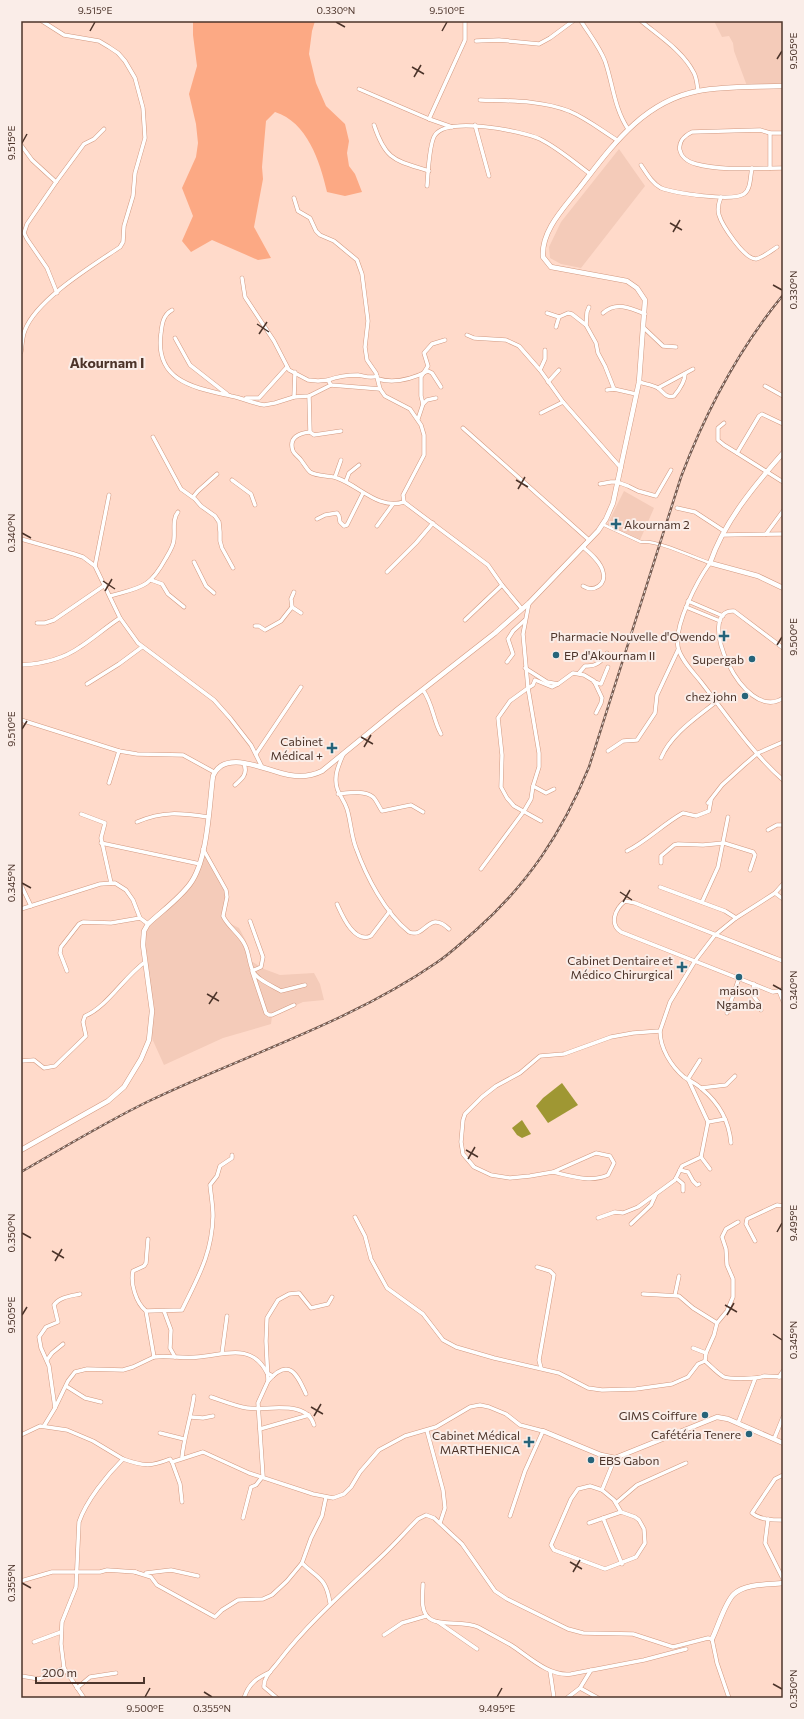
<svg xmlns="http://www.w3.org/2000/svg" width="804" height="1719" viewBox="0 0 804 1719" font-family="Commissioner,sans-serif">
<rect width="100%" height="100%" fill="#ffdaca"/>
<g fill="#f4cbb9">
<polygon points="714,21 783,21 783,84 747,86 734,51 733,43 729,36 722,37"/>
<polygon points="619,149 645,186 581,268 561,264 550,258 549,247 561,222"/>
<polygon points="624,491 654,508 640,540 607,525"/>
<polygon points="205,848 225,884 226,899 221,914 223,920 239,928 246,941 248,959 264,969 280,975 314,973 320,984 324,1000 303,1002 272,1016 271,1024 223,1038 164,1065 150,1034 152,1011 144,933 147,927 182,898 190,887"/>
</g>
<path fill="#fca984" d="M193 21H315L312 31 309 54 316 83 326 106 345 124 349 141 347 153 349 166 355 174 362 192 345 196 327 192C320 161 307 122 275 112L266 121 262 167 263 179 254 227 271 258 258 260 212 240 191 252 182 241 193 216 182 188 196 157 198 143 196 124 189 94 197 66 193 35Z"/>
<g fill="#9f9733">
<polygon points="562,1083 578,1105 548,1123 536,1106 543,1098"/>
<polygon points="522,1120 531,1134 522,1138 517,1135 512,1128"/>
</g>
<g fill="none" stroke-linecap="round" stroke-linejoin="round">
<defs>
<path id="pedestrian" d="M602 524 641 542C655 539 695 558 710 563"/>
<g id="minor">
<path d="M581 21C589 34 599 46 605 61 613 84 614 108 628 129"/>
<path d="M641 21C659 36 683 51 694 73 697 79 697 85 698 91"/>
<polyline points="476,41 499,40 539,44 550,38 573,21"/>
<polyline points="359,89 429,119 452,127"/>
<path d="M480 100C510 101 540 100 569 111 586 118 601 130 617 140"/>
<polyline points="429,119 465,40 465,21"/>
<path d="M374 125C386 161 395 160 429 171"/>
<polyline points="475,125 489,176"/>
<path d="M783 133H770L760 130 692 132C673 141 677 159 696 164 721 171 757 168 783 168"/>
<polyline points="21,145 32,160 56,182 27,224 24,233 27,239 47,268 57,293"/>
<path d="M641 165C647 174 652 183 661 188 675 193 732 202 744 194 751 189 750 177 752 168"/>
<polyline points="770,168 770,133"/>
<polyline points="56,182 84,144 94,139 104,129"/>
<path d="M427 186C428 175 429 143 435 135 448 116 522 131 540 139 558 148 574 162 590 174"/>
<path d="M721 197C719 202 717 209 719 215 722 225 744 259 756 259 762 258 771 251 777 247"/>
<polyline points="294,198 298,211 310,218 316,231 320,235 334,241 357,260 362,274 368,321 365,347 367,360 376,373 380,389 385,396 410,409 421,425 424,435 424,455 403,495 404,502"/>
<polyline points="242,278 245,297 274,341 289,370 308,380 318,381 328,380 331,385 380,389"/>
<path d="M172 310C163 315 162 324 161 333 154 382 196 388 231 396 242 398 252 403 264 405L275 403 294 397 309 396 331 385"/>
<polyline points="547,313 559,317 568,313 572,314 586,325 596,343 598,353 605,366 614,389"/>
<path d="M603 313C616 301 631 308 645 314"/>
<polyline points="586,325 587,312 589,307"/>
<polyline points="556,327 559,317"/>
<polyline points="644,328 663,346 676,347"/>
<polyline points="467,335 474,338 506,340 519,346 540,370 563,402 621,468"/>
<polyline points="175,338 190,365 227,394"/>
<path d="M21 352C22 345 22 337 25 330 37 299 92 266 120 247L123 242 124 226 133 196 135 173 145 138 143 108 135 78 125 61 118 53 109 47 99 41 64 35 42 21"/>
<polyline points="540,370 545,359 545,350"/>
<path d="M378 379C395 384 412 379 428 371L432 373 441 387"/>
<path d="M328 380C339 376 347 375 358 375 365 376 370 379 377 376"/>
<polyline points="548,382 559,370"/>
<path d="M639 382C645 384 653 385 658 388 664 392 665 398 674 396 679 390 685 382 685 374"/>
<polyline points="765,386 783,396"/>
<polyline points="658,388 693,369"/>
<polyline points="607,390 614,389 636,394"/>
<polyline points="309,396 310,432 314,435 341,431"/>
<polyline points="294,397 295,372"/>
<polyline points="246,398 259,398 287,367"/>
<polyline points="423,404 427,400 436,398"/>
<polyline points="541,413 563,402"/>
<polyline points="418,419 423,404 421,396 421,377 428,366 424,353 432,344 445,340"/>
<polyline points="724,423 718,428 718,440 724,445 737,453"/>
<polyline points="783,424 762,414 759,416 737,453 783,482"/>
<polyline points="463,428 589,540"/>
<path d="M310 432C300 433 288 437 293 451 295 455 298 456 301 460 304 464 306 468 310 472 318 477 329 475 337 478 360 486 378 510 404 502L488 565 502 585 522 609"/>
<polyline points="153,437 181,489 195,499 201,506 215,516 219,522 220,532 220,541 222,548 233,568"/>
<polyline points="335,477 341,460"/>
<polyline points="232,480 251,494 255,505"/>
<polyline points="346,481 349,473 359,465"/>
<polyline points="600,484 611,482 617,482 628,486 638,491 656,496 671,470"/>
<polyline points="109,495 95,566 120,618 138,643 214,700 230,718 251,745 262,767"/>
<polyline points="193,497 198,491 217,474"/>
<polyline points="677,508 695,512 724,531"/>
<polyline points="317,519 325,515 337,513 339,516 340,522 344,526 347,525 363,493"/>
<polyline points="377,526 393,504"/>
<polyline points="766,534 783,511"/>
<polyline points="722,535 783,534"/>
<polyline points="21,539 74,554 83,557 95,566"/>
<path d="M583 547C590 553 601 562 603 572 607 584 594 593 583 586"/>
<polyline points="194,562 206,586 214,593"/>
<path d="M710 563C697 581 674 625 678 647 680 659 694 673 701 682 726 714 753 754 783 780"/>
<polyline points="387,572 416,543 433,523"/>
<polyline points="151,580 162,584 168,594 184,607"/>
<path d="M110 596C141 587 149 589 166 558 169 553 174 545 174 539 175 530 172 519 178 512"/>
<polyline points="688,601 723,616"/>
<polyline points="529,603 523,634 528,688 510,701 498,718 502,755 501,787 507,798 514,806 541,821"/>
<polyline points="292,607 291,599 294,592"/>
<polyline points="686,607 720,621"/>
<polyline points="465,620 502,585"/>
<polyline points="37,623 45,623 54,620 105,585"/>
<polyline points="255,626 259,626 265,630 281,621 292,607 301,613"/>
<path d="M783 648 734 611C693 608 743 725 783 698"/>
<polyline points="507,662 513,654 508,639 513,631 525,620"/>
<path d="M21 665C41 664 63 659 80 647 94 638 106 627 120 618"/>
<polyline points="525,668 547,682 558,684"/>
<path d="M579 673 585 666C596 667 602 662 607 653"/>
<polyline points="594,682 601,684 608,667"/>
<polyline points="87,684 119,664 142,647"/>
<path d="M423 690C433 704 433 720 441 734"/>
<polyline points="21,720 119,751 137,754 183,755 214,772"/>
<polyline points="608,751 623,741 637,740 655,713 657,695 678,650"/>
<polyline points="256,754 301,687"/>
<path d="M343 755C340 762 336 770 336 778 335 792 343 797 347 809 351 822 351 835 356 848 366 876 385 913 409 932 426 939 428 909 449 929"/>
<path d="M661 758C671 734 696 718 716 702"/>
<polyline points="109,783 119,751"/>
<path d="M235 785C242 779 248 774 244 764"/>
<polyline points="533,786 546,793 554,789"/>
<path d="M338 794C348 793 365 790 373 797 377 801 379 807 382 811L411 805 423 812"/>
<polyline points="708,803 722,785 744,765 758,753 783,742"/>
<polyline points="81,814 105,823 101,838 111,883"/>
<path d="M137 822C163 811 180 813 208 817"/>
<polyline points="768,830 777,825 783,825"/>
<polyline points="101,843 200,864"/>
<path d="M203 849 226 890 227 897 223 916C228 927 240 934 245 945 249 953 249 962 252 969 255 979 273 986 281 991L305 985"/>
<path d="M627 851C647 841 663 824 683 813L696 816 709 811 711 800"/>
<polyline points="661,863 661,856 674,845 678,844 703,845 724,843 753,852 755,855 750,870"/>
<polyline points="481,869 524,811 531,799 533,786 539,767 539,753 528,688 533,685 535,680 552,687 558,684 573,673 584,675 594,681 602,698 601,703 596,713"/>
<polyline points="21,885 31,906"/>
<polyline points="660,887 725,911 736,918"/>
<polyline points="775,893 783,899"/>
<polyline points="702,902 718,867 728,817"/>
<path d="M337 904C342 915 354 944 371 936L390 911"/>
<polyline points="21,909 100,884 115,883 126,890 133,900 140,918 148,924"/>
<polyline points="250,921 263,957 261,967 252,971 266,1013 269,1015 272,1015 294,1005"/>
<path d="M783 961 635 903 625 901C615 909 609 924 621 932L773 992 779 991 783 989"/>
<polyline points="67,971 60,953 61,947 79,924 83,922 111,923 140,918"/>
<polyline points="754,984 752,994 758,1002 761,1010"/>
<polyline points="779,991 783,1001"/>
<polyline points="727,1013 739,978"/>
<path d="M660 1031C660 1048 671 1066 684 1077 690 1081 697 1084 702 1089 719 1103 729 1121 731 1143"/>
<polyline points="700,1060 688,1079 708,1122 701,1157 710,1169"/>
<path d="M21 1061 34 1060 44 1068 55 1066 86 1036 83 1022 85 1016C107 1007 124 977 145 962"/>
<polyline points="701,1088 726,1085 735,1076"/>
<polyline points="708,1122 725,1119"/>
<path d="M232 1155V1158L220 1166 217 1176 210 1185C211 1195 213 1206 213 1216 212 1254 198 1277 182 1310L146 1311 154 1357C169 1355 183 1359 198 1357 223 1355 252 1342 267 1373L273 1376"/>
<polyline points="680,1170 688,1172 693,1181 697,1185 699,1184"/>
<path d="M553 1172C571 1176 591 1183 608 1175L614 1163 610 1156 596 1153 553 1172 530 1176 510 1178 491 1175 474 1167 463 1154 461 1142 463 1120 465 1114 482 1097 496 1086 520 1073 540 1056 564 1054 611 1037 633 1033 660 1031 670 1002 695 961 715 935 736 918 775 893 783 884"/>
<polyline points="676,1178 683,1184 683,1191"/>
<polyline points="615,1212 598,1218 615,1212 623,1213 638,1207 675,1180 682,1166 701,1157"/>
<path d="M355 1217 365 1236 371 1259 387 1288 423 1314 443 1340 456 1347 494 1358 559 1373 588 1388 602 1390 636 1389 672 1384 688 1377 698 1364 705 1361C711 1366 717 1373 724 1377 729 1379 760 1379 764 1376L783 1377"/>
<polyline points="631,1224 651,1205 656,1194"/>
<polyline points="755,1241 746,1224 747,1219 777,1205 783,1206"/>
<polyline points="537,1267 550,1271 554,1275 539,1360 541,1368"/>
<polyline points="643,1294 679,1296 693,1308 717,1323"/>
<polyline points="675,1295 679,1276"/>
<path d="M146 1311C136 1303 130 1283 133 1271L144 1266 146 1263 148 1239"/>
<polyline points="164,1311 171,1330 170,1348 175,1357"/>
<polyline points="693,1348 706,1353"/>
<polyline points="222,1353 227,1316"/>
<polyline points="47,1360 52,1353 63,1344"/>
<polyline points="705,1361 706,1353 714,1335 717,1323 727,1311 733,1297 733,1279 727,1265 726,1249 722,1237 726,1229 738,1222"/>
<polyline points="779,1377 783,1371"/>
<path d="M268 1381C289 1357 297 1374 306 1394"/>
<polyline points="66,1386 85,1398 101,1402"/>
<path d="M211 1397C223 1401 235 1406 247 1408 267 1411 307 1399 314 1425"/>
<path d="M55 1408 49 1366 41 1348 39 1337 46 1327 58 1322 54 1305C59 1297 71 1296 80 1294"/>
<polyline points="191,1417 203,1418 213,1416"/>
<polyline points="738,1423 755,1379"/>
<polyline points="44,1426 55,1408 68,1381 75,1372 87,1369 123,1370 133,1367 154,1357"/>
<polyline points="260,1429 309,1415"/>
<polyline points="427,1431 443,1490 445,1508 440,1523"/>
<polyline points="160,1433 184,1439"/>
<polyline points="21,1435 40,1426 67,1430 93,1441 123,1459"/>
<polyline points="774,1439 783,1417"/>
<path d="M182 1457C184 1437 191 1417 194 1396"/>
<polyline points="172,1462 180,1484 182,1502"/>
<path d="M783 1475 775 1479 752 1513C760 1520 773 1520 783 1520"/>
<polyline points="602,1490 615,1458"/>
<polyline points="616,1503 637,1485 686,1463"/>
<polyline points="243,1518 251,1487 256,1485 263,1476 258,1403 268,1381 266,1341 267,1318 278,1300 289,1294 299,1293 311,1308 328,1304 332,1297"/>
<polyline points="603,1518 622,1564"/>
<polyline points="768,1519 765,1543 783,1579"/>
<polyline points="589,1523 621,1512 635,1517 639,1520 644,1529 645,1543 636,1557 605,1569 554,1550 551,1545 571,1499 578,1489 590,1486 602,1490 614,1500 621,1512"/>
<path d="M302 1563C318 1579 326 1577 330 1603"/>
<polyline points="135,1572 151,1577 157,1585 215,1617 222,1610 238,1600 263,1599 272,1595 287,1581 302,1563 311,1538 322,1516 326,1497"/>
<polyline points="146,1573 171,1570 198,1576"/>
<polyline points="21,1581 52,1572 100,1572 107,1570 136,1572"/>
<path d="M423 1584C423 1594 420 1610 428 1617 437 1627 463 1620 478 1627 489 1633 500 1639 511 1645 528 1656 549 1677 571 1674L644 1660 686 1649"/>
<polyline points="438,1622 477,1649"/>
<polyline points="384,1635 402,1623 426,1616"/>
<polyline points="34,1642 61,1632"/>
<polyline points="550,1671 554,1698"/>
<polyline points="21,1676 39,1679 64,1668"/>
<polyline points="77,1688 90,1677 116,1673"/>
<polyline points="580,1688 598,1698"/>
<path d="M84 1698 64 1668 61 1644 62 1622 76 1587 79 1522C86 1501 107 1475 123 1459 143 1466 150 1467 170 1459L172 1462 203 1452 249 1473 313 1494 333 1498 344 1494 351 1487 360 1472 379 1450 405 1436 436 1427 470 1407 480 1405 489 1407 506 1414 520 1425 543 1431 525 1471 510 1516"/>
<path d="M244 1698C249 1683 257 1678 270 1672"/>
<path d="M277 1698 264 1687C263 1677 274 1668 279 1661 309 1622 346 1590 382 1556 395 1544 406 1531 418 1519L426 1515 434 1518 462 1544 495 1591 507 1599 568 1629 583 1633 633 1634 673 1647 708 1638 712 1639 717 1663 729 1698"/>
<polyline points="567,1698 580,1688 591,1670"/>
</g>
<g id="tertiary">
<path d="M783 453C754 486 724 522 710 563L758 576 783 588"/>
<path d="M21 1150 108 1101 124 1087 141 1059 149 1040 152 1011 143 945 144 931 148 924C162 911 179 899 190 884 208 860 209 806 213 776 225 747 268 772 289 775 300 777 312 776 322 771L398 709 495 633 529 603 598 531 606 519 613 503 639 382 645 300 637 288 627 281 551 267 543 257C541 232 562 210 577 191 610 149 641 102 698 91 725 86 755 87 783 86"/>
<polyline points="543,1431 601,1455 615,1458 717,1417 728,1419 783,1443"/>
<path d="M712 1639C718 1627 725 1602 734 1594 746 1583 769 1585 783 1583"/>
</g>
</defs>
<use href="#pedestrian" stroke="#d29980" stroke-width="3.5"/>
<use href="#minor" stroke="#d29980" stroke-width="4.5"/>
<use href="#tertiary" stroke="#d29980" stroke-width="5.5"/>
<use href="#pedestrian" stroke="#fff" stroke-width="2.5"/>
<use href="#minor" stroke="#fff" stroke-width="3.5"/>
<use href="#tertiary" stroke="#fff" stroke-width="4.5"/>
<defs>
<path id="rail" d="M21 1172C63 1148 104 1123 147 1102 242 1056 349 1023 436 963 450 954 462 942 475 931 528 884 562 833 589 767L681 477C706 411 738 350 783 295"/>
</defs>
<use href="#rail" stroke="#775c51" stroke-width="2.5"/>
<use href="#rail" stroke="#faede8" stroke-width="1" stroke-dasharray="3" stroke-linecap="butt"/>
</g>
<path fill="none" stroke="#4c342a" stroke-width="1.5" d="M336 22 345 27M90 31 95 22M442 31 447 22M777 59 782 51M412 67 424 74M414 77 421 65M22 143 27 134M670 223 682 230M673 232 680 220M773 285 782 290M257 324 269 332M259 334 267 322M516 480 528 487M518 489 525 477M22 533 31 538M103 581 115 589M105 591 112 579M777 645 782 637M22 729 27 721M361 737 373 744M364 747 371 735M22 883 31 888M620 892 632 900M623 902 630 890M773 985 782 990M207 994 219 1001M209 1004 217 992M466 1150 478 1157M468 1159 475 1147M777 1232 782 1223M22 1233 31 1238M52 1251 64 1258M55 1261 62 1249M725 1305 737 1312M22 1315 27 1307M727 1315 734 1303M773 1334 782 1340M311 1407 323 1414M314 1416 321 1404M570 1562 582 1569M573 1572 580 1560M22 1583 31 1588M773 1684 782 1689M204 1692 212 1697M145 1697 150 1688M497 1697 502 1688"/>
<g fill="#26647a" stroke="#faede8" stroke-width="1.5">
<path d="M614 518h4v4h4v4h-4v4h-4v-4h-4v-4h4z"/>
<path d="M722 630h4v4h4v4h-4v4h-4v-4h-4v-4h4z"/>
<circle cx="556" cy="655" r="4"/>
<circle cx="752" cy="659" r="4"/>
<circle cx="745" cy="696" r="4"/>
<path d="M330 742h4v4h4v4h-4v4h-4v-4h-4v-4h4z"/>
<path d="M680 961h4v4h4v4h-4v4h-4v-4h-4v-4h4z"/>
<circle cx="739" cy="977" r="4"/>
<circle cx="705" cy="1415" r="4"/>
<circle cx="749" cy="1434" r="4"/>
<path d="M527 1436h4v4h4v4h-4v4h-4v-4h-4v-4h4z"/>
<circle cx="591" cy="1460" r="4"/>
</g>
<g text-anchor="middle" dominant-baseline="central" stroke-width="4" stroke-linejoin="round" paint-order="stroke">
<g font-size="12" fill="#4c342a" stroke="#faede8" text-anchor="end">
<text x="624" y="524" text-anchor="start">Akournam 2</text>
<text x="716" y="636">Pharmacie Nouvelle d'Owendo</text>
<text x="564" y="655" text-anchor="start">EP d'Akournam II</text>
<text x="744" y="659">Supergab</text>
<text x="737" y="696">chez john</text>
<text x="323" y="741">Cabinet<tspan x="323" dy="14">Médical +</tspan></text>
<text x="673" y="960">Cabinet Dentaire et<tspan x="673" dy="14">Médico Chirurgical</tspan></text>
<text x="739" y="990" text-anchor="middle">maison<tspan x="739" dy="14">Ngamba</tspan></text>
<text x="697" y="1415">GIMS Coiffure</text>
<text x="741" y="1434">Cafétéria Tenere</text>
<text x="520" y="1435">Cabinet Médical<tspan x="520" dy="14">MARTHENICA</tspan></text>
<text x="599" y="1460" text-anchor="start">EBS Gabon</text>
</g>
<g font-size="14" font-weight="bold" fill="#4c342a" stroke="#faede8">
<text x="107" y="362">Akournam I</text>
</g>
</g>
<rect width="804" height="1719" fill="none" stroke="#faede8" stroke-width="44"/>
<path d="M36 1677v6h108v-6" fill="none" stroke="#4c342a" stroke-width="2"/>
<text x="42" y="1677" font-size="12" fill="#4c342a" stroke="#faede8" stroke-width="3" paint-order="stroke">200 m</text>
<rect x="22" y="22" width="760" height="1675" fill="none" stroke="#4c342a" stroke-width="1.5"/>
<g font-size="10" text-anchor="middle" fill="#4c342a">
<text x="95" y="14">9.515°E</text>
<text x="336" y="14">0.330°N</text>
<text x="447" y="14">9.510°E</text>
<text transform="translate(793 51) rotate(-90)" y="4">9.505°E</text>
<text transform="translate(11 143) rotate(-90)" y="4">9.515°E</text>
<text transform="translate(793 290) rotate(-90)" y="4">0.330°N</text>
<text transform="translate(11 533) rotate(-90)" y="4">0.340°N</text>
<text transform="translate(793 637) rotate(-90)" y="4">9.500°E</text>
<text transform="translate(11 729) rotate(-90)" y="4">9.510°E</text>
<text transform="translate(11 883) rotate(-90)" y="4">0.345°N</text>
<text transform="translate(793 990) rotate(-90)" y="4">0.340°N</text>
<text transform="translate(793 1223) rotate(-90)" y="4">9.495°E</text>
<text transform="translate(11 1233) rotate(-90)" y="4">0.350°N</text>
<text transform="translate(11 1315) rotate(-90)" y="4">9.505°E</text>
<text transform="translate(793 1340) rotate(-90)" y="4">0.345°N</text>
<text transform="translate(11 1583) rotate(-90)" y="4">0.355°N</text>
<text transform="translate(793 1689) rotate(-90)" y="4">0.350°N</text>
<text x="145" y="1712">9.500°E</text>
<text x="212" y="1712">0.355°N</text>
<text x="497" y="1712">9.495°E</text>
</g>
</svg>
